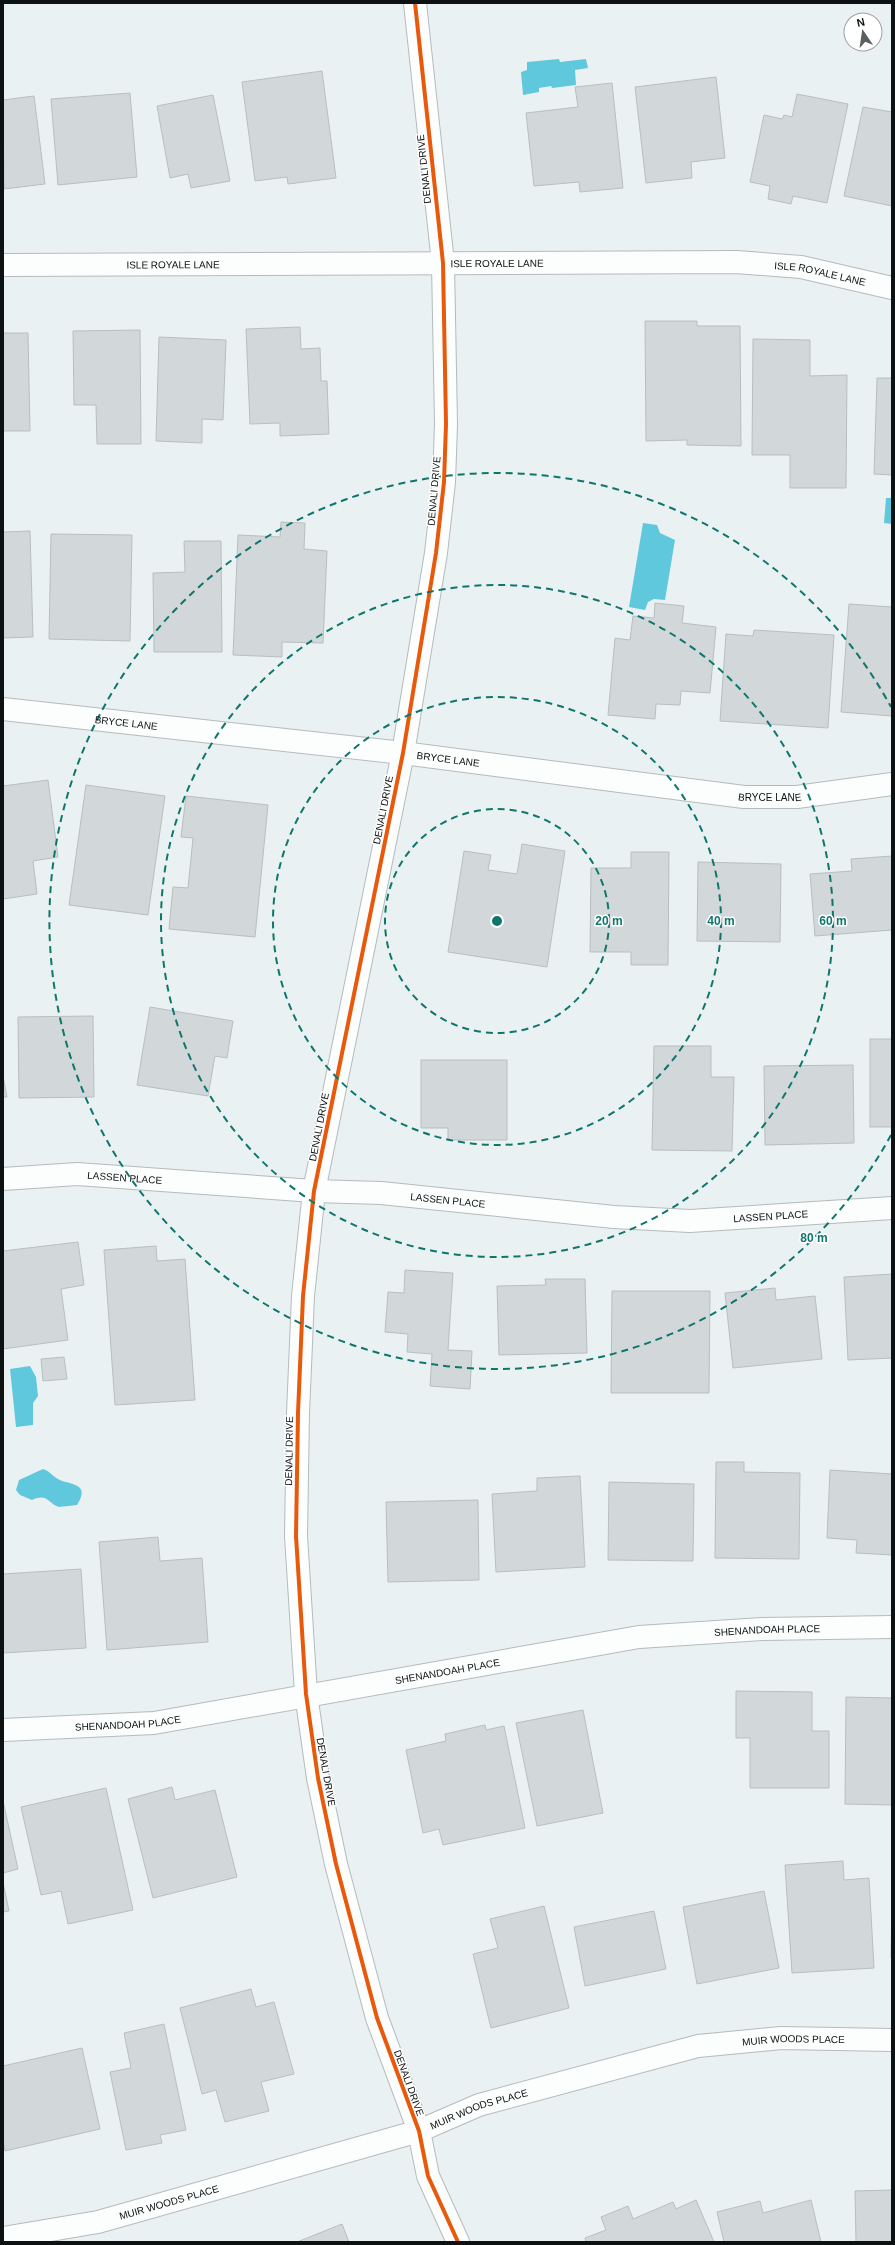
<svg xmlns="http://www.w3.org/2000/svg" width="895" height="2245" viewBox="0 0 895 2245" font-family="Arial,sans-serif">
<rect width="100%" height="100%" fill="#eaf1f3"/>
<g fill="#5fc8dc">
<polygon points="559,59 560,62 586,59 588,68 575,70 576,85 552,88 551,86 539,88 539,92 523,95 521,72 527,70 527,62"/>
<polygon points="886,498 892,498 892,524 884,523"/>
<polygon points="643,523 657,525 660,533 675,540 665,600 654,599 648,602 645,610 629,607"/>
<polygon points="30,1366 36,1377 38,1396 33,1403 33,1425 16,1427 10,1369"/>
<path d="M43 1469C50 1471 52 1476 58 1479 68 1485 92 1482 77 1505L59 1507C47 1503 48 1493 32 1500L20 1495 16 1490 19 1480Z"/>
</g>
<g fill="#d2d7d9" stroke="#b9bfc0">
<polygon points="322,71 336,178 288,184 287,177 255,181 242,82"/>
<polygon points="716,77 725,158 691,162 692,178 646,183 635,87"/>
<polygon points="612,83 623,188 580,192 579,182 534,186 526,113 578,107 575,87"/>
<polygon points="130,93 137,177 58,185 51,99"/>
<polygon points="797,94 848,104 827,203 793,196 791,204 768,199 770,186 750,182 764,115 782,119 784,115 792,117"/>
<polygon points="213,95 230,181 191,188 188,174 170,178 157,106"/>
<polygon points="34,96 45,184 4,189 3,100"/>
<polygon points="863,107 892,112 892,206 844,196"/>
<polygon points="645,321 697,321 697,326 740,326 741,446 687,445 687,440 646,441"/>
<polygon points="300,327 301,349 320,348 321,381 327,381 329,434 280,436 280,423 250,424 246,329"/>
<polygon points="140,330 141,444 97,444 96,405 74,405 73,331"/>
<polygon points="3,333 28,333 30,431 3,431"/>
<polygon points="159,337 226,340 223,420 202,419 202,443 156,441"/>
<polygon points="753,339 810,340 810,376 847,375 846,488 790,488 790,455 752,455"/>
<polygon points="877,378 892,378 892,475 874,474"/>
<polygon points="281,522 305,523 304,549 327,551 323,643 282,642 282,657 233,655 238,535 280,537"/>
<polygon points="30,531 33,637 3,638 3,532"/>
<polygon points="51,534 132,535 130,641 49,639"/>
<polygon points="184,541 221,541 222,652 154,652 153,573 185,572"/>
<polygon points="655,603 684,606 682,623 716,627 710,693 681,691 680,705 656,704 655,719 608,715 615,638 630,640 633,616 654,618"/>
<polygon points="849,604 892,607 892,716 841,712"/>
<polygon points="754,630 834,635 828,728 720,721 726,634 753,636"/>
<polygon points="48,780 58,857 33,861 37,894 3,899 3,786"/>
<polygon points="86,785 165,796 148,915 69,905"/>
<polygon points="186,796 268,805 255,937 169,929 173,887 188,888 193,838 181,837"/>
<polygon points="522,844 565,851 547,967 448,952 464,851 491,855 488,870 517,874"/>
<polygon points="631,852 669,852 668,965 631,965 631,952 590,952 591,868 631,868"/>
<polygon points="892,856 892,930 815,936 810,874 852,871 851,859"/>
<polygon points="698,862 781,864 780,942 697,941"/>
<polygon points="150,1007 233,1021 227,1058 215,1056 208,1096 137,1085"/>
<polygon points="93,1016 94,1097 19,1098 18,1017"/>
<rect x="870" y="1039" width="22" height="88"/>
<polygon points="654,1046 711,1046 711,1077 734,1077 732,1151 652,1150"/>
<polygon points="421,1060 507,1060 507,1140 448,1140 448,1128 421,1128"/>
<polygon points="853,1065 854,1143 765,1145 764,1066"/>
<polygon points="3,1076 7,1097 3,1097"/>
<polygon points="78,1242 84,1285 61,1289 68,1340 3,1349 3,1251"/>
<polygon points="156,1246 157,1261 185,1259 195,1400 115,1405 104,1250"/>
<polygon points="405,1270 453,1273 448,1350 472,1351 470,1389 430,1386 432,1354 407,1352 408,1334 385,1332 388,1292 404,1293"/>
<polygon points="892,1274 892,1358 848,1360 844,1277"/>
<polygon points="545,1279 585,1279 587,1353 499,1355 497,1286 546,1285"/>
<polygon points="775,1288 776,1300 815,1296 822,1359 733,1368 725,1293"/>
<polygon points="612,1291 710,1291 709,1393 611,1393"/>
<polygon points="64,1357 67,1379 43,1381 41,1359"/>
<polygon points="716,1462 744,1462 744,1472 800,1473 799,1559 715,1558"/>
<polygon points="830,1470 892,1474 892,1555 856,1553 857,1540 827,1538"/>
<polygon points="580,1476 585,1567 496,1572 492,1494 537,1491 537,1478"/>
<polygon points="609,1482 694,1484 693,1561 608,1560"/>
<polygon points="478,1500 479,1580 388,1582 386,1502"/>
<polygon points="158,1537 160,1561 202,1558 208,1642 107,1650 99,1542"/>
<polygon points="81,1569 86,1648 3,1653 3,1574"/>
<polygon points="736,1691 812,1692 812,1731 829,1731 829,1788 750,1788 750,1738 736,1738"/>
<polygon points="846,1697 892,1698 892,1805 845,1804"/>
<polygon points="583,1710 603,1813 537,1826 516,1723"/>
<polygon points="485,1725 486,1730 504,1726 525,1828 443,1845 439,1829 423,1833 406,1750 446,1741 445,1734"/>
<polygon points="172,1787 175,1800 215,1790 237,1877 153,1898 128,1799"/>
<polygon points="106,1788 133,1910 68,1924 61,1891 41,1895 21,1807"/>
<polygon points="3,1801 18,1869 3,1873"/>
<polygon points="843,1861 844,1880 869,1878 874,1968 792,1973 785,1865"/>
<polygon points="3,1882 9,1911 3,1912"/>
<polygon points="764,1891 779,1968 697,1984 683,1907"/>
<polygon points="892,1899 892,1958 891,1958"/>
<polygon points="544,1906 569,2008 491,2028 473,1954 498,1948 490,1919"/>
<polygon points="654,1911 666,1969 585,1986 574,1927"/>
<polygon points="251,1989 256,2007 274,2002 294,2074 261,2082 269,2111 225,2122 216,2090 202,2094 180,2008"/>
<polygon points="164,2024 186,2130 160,2135 162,2143 126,2150 110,2072 131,2068 124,2033"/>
<polygon points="82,2048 100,2129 5,2151 3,2140 3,2066"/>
<polygon points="892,2190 892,2242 856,2242 855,2191"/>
<polygon points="696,2200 714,2242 586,2242 585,2238 606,2230 601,2217 628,2206 633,2219 673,2202 676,2209"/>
<polygon points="811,2200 821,2242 724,2242 717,2212 760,2201 763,2213"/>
<polygon points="342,2224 349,2242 297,2242"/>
</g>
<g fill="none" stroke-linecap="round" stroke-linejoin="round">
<defs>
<g id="street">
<path id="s1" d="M3 265 736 262 801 267 892 288"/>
<path id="s2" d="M3 709 403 753 744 797H797L892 784"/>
<path id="s3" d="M3 1179 77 1174 314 1191 381 1193 614 1217 690 1221 892 1208"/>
<path id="s4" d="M3 1730 154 1723 639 1637 762 1629 892 1627"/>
<path id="s5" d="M3 2238 98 2222 419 2131 479 2105 698 2046 781 2038 892 2040"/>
</g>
<polyline id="secondary" points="415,3 443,263 446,424 444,482 436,553 403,753 314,1191 303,1296 298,1413 296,1536 306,1694 318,1778 336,1864 377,2018 419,2131 428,2176 458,2242"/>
</defs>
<use href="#street" stroke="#b5bbbc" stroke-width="24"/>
<use href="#secondary" stroke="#b5bbbc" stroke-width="24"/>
<use href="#street" stroke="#fcfdfd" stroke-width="22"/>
<use href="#secondary" stroke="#fcfdfd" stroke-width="22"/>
<defs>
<polyline id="cycleway" points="415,3 443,263 446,424 444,482 436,553 403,753 314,1191 303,1296 298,1413 296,1536 306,1694 318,1778 336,1864 377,2018 419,2131 428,2176 458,2242"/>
</defs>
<use href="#cycleway" stroke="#fff" stroke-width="6"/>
<use href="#cycleway" stroke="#e8590c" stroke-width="4"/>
</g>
<g fill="none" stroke="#0f766e" stroke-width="2" stroke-dasharray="7 5">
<circle cx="497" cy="921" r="112"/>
<circle cx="497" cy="921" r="224"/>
<circle cx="497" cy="921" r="336"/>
<path d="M891 1135A448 448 0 1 1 891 707"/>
</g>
<g text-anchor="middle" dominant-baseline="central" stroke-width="3" stroke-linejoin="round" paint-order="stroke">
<g font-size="10" fill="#0d1112" stroke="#fff">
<text transform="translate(424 169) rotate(-96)">DENALI DRIVE</text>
<text stroke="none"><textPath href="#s1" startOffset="494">ISLE ROYALE LANE</textPath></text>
<text stroke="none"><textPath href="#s1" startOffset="170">ISLE ROYALE LANE</textPath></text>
<text stroke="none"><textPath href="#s1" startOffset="818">ISLE ROYALE LANE</textPath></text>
<text transform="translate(434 491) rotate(-85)">DENALI DRIVE</text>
<text stroke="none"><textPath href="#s2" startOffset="124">BRYCE LANE</textPath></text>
<text stroke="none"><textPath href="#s2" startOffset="448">BRYCE LANE</textPath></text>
<text stroke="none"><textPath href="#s2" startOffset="772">BRYCE LANE</textPath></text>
<text transform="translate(383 810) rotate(-79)">DENALI DRIVE</text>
<text transform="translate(319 1127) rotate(-79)">DENALI DRIVE</text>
<text stroke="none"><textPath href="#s3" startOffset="122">LASSEN PLACE</textPath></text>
<text stroke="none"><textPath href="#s3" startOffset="446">LASSEN PLACE</textPath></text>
<text stroke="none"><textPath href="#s3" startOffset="770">LASSEN PLACE</textPath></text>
<text transform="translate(289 1451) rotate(-89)">DENALI DRIVE</text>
<text stroke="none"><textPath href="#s4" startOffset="772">SHENANDOAH PLACE</textPath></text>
<text stroke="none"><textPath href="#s4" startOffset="449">SHENANDOAH PLACE</textPath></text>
<text stroke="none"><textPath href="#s4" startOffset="125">SHENANDOAH PLACE</textPath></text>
<text transform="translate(326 1772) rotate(80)">DENALI DRIVE</text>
<text stroke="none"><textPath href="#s5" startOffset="818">MUIR WOODS PLACE</textPath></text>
<text transform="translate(409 2083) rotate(70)">DENALI DRIVE</text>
<text stroke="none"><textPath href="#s5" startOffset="494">MUIR WOODS PLACE</textPath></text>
<text stroke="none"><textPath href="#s5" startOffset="170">MUIR WOODS PLACE</textPath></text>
</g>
</g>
<circle cx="497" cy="921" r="6" fill="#0f766e" stroke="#fff" stroke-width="2"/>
<g font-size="12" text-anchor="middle" font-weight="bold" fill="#0f766e" stroke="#fff" stroke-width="3" stroke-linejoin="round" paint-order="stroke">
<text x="609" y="925">20 m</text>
<text x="721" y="925">40 m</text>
<text x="833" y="925">60 m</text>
<text x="814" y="1242">80 m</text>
</g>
<rect width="895" height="2245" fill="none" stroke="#0d1112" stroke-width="8"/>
<g transform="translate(863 32) rotate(347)"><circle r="19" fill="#ffffff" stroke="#9ea0a0"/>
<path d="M0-3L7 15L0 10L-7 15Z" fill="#5a5f61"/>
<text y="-6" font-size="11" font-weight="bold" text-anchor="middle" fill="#0d1112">N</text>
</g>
</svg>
